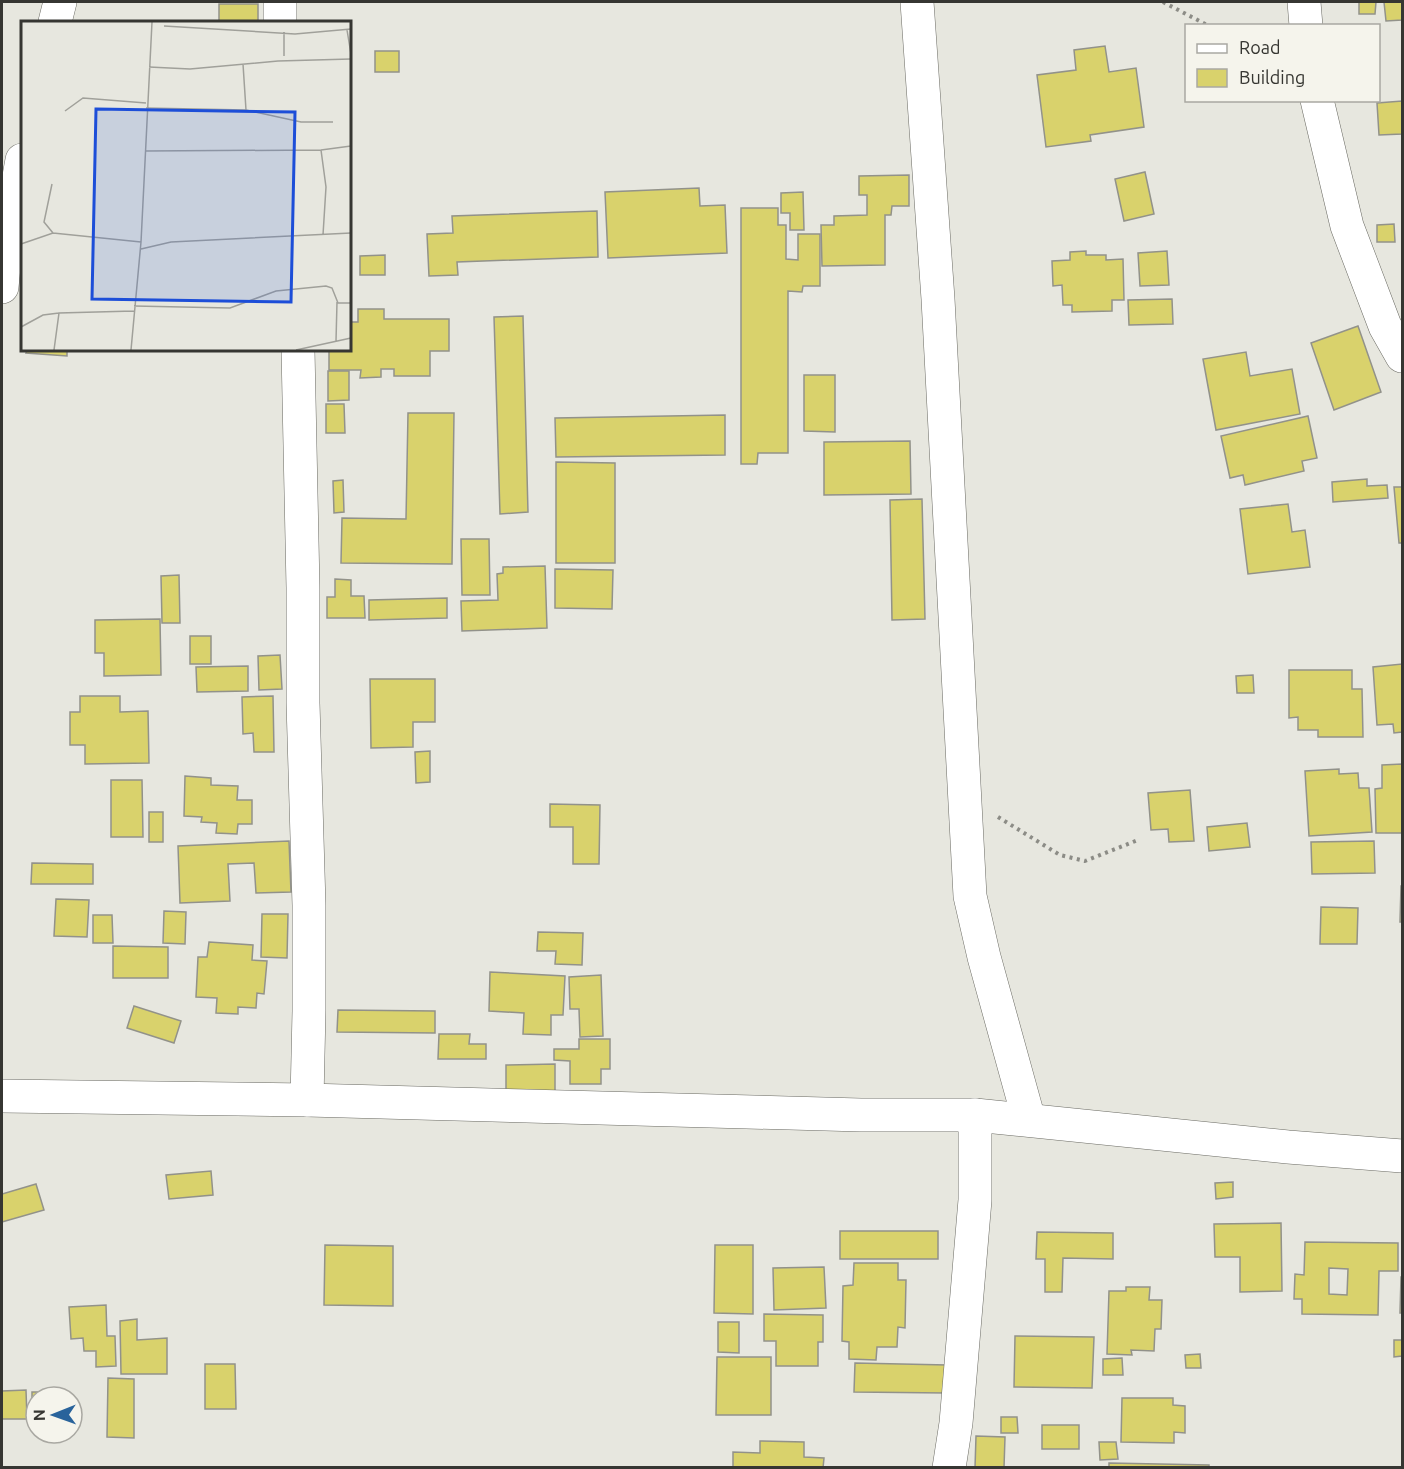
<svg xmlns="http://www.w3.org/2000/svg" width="1404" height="1469" viewBox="0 0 1404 1469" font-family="Ubuntu,sans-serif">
<rect width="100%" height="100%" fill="#e7e7df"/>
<g fill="#d9d26c" stroke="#92928a" stroke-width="1.5" fill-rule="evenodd">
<polygon points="1359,2 1376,2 1375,14 1359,14"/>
<polygon points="1384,2 1402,2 1402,20 1386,21"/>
<rect x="219" y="4" width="39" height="18"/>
<polygon points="1105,46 1109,72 1136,68 1144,127 1090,135 1091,141 1046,147 1037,75 1076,70 1074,50"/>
<rect x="375" y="51" width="24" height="21"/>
<polygon points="1402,101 1402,134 1379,135 1377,103"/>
<polygon points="1145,172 1154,214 1124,221 1115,179"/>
<polygon points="909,175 909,206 892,206 891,215 885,215 885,265 822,266 821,225 834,225 834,216 867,215 867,195 859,195 859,176"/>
<polygon points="699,188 700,206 725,205 727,253 608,258 605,192"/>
<polygon points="803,192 804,230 790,230 790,213 781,213 781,193"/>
<polygon points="741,208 778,208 778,225 786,225 786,259 798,260 798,234 820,234 820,286 803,286 802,292 788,291 788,453 758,453 757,464 741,464"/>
<polygon points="597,211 598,257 457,262 458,275 429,276 427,234 453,233 452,216"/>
<polygon points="1394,224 1395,242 1377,242 1377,225"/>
<polygon points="1086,251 1086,255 1106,255 1106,260 1123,259 1124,300 1112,300 1112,311 1072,312 1072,305 1063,305 1062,285 1053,286 1052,261 1070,260 1070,252"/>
<polygon points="1167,251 1169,285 1140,286 1138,253"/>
<polygon points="385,255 385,275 360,275 360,256"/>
<polygon points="1172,299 1173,324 1129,325 1128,300"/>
<polygon points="358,309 384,309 384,319 449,319 449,351 430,351 430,376 394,376 394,369 381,369 381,377 360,378 361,370 329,370 329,350 350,350 350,322 358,322"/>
<polygon points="523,316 528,512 500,514 494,317"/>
<polygon points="1358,326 1381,392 1334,410 1311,343"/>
<polygon points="27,350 67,350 67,356 26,353"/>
<polygon points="1246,352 1250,376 1292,369 1300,414 1216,430 1203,359"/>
<polygon points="328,371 349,371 349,400 328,401"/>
<polygon points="804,375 835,375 835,432 804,431"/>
<polygon points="326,404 344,404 345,433 326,433"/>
<polygon points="408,413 454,413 452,564 341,563 342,518 406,519"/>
<polygon points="725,415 725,455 556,457 555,418"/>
<polygon points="1308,416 1317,458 1302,461 1304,471 1245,485 1243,475 1230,478 1221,436"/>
<polygon points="910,441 911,494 824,495 824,442"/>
<polygon points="556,462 615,463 615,563 556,563"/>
<polygon points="1367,479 1367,486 1387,485 1388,498 1333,502 1332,482"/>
<polygon points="343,480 344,512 334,513 333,481"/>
<polygon points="1394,487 1402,487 1402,543 1399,543"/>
<polygon points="922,499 925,619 892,620 890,500"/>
<polygon points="1288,504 1292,532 1305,530 1310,567 1248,574 1240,509"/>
<polygon points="461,539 489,539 490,595 462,595"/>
<polygon points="545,566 547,628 462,631 461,601 498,600 497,574 503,573 503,567"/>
<polygon points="555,569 613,570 612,609 555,608"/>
<polygon points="179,575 180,623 162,623 161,576"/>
<polygon points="335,579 351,580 351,596 364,596 365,618 327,618 327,597 335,597"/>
<polygon points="447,598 447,618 369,620 369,600"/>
<polygon points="160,619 161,675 104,676 104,653 95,653 95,620"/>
<rect x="190" y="636" width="21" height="28"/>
<polygon points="280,655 282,689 259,690 258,656"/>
<polygon points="1402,664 1402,732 1394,733 1393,724 1377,725 1373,667"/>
<polygon points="248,666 248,691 197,692 196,667"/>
<polygon points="1289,670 1352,670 1352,689 1362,689 1363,737 1318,737 1318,730 1298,730 1298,717 1289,718"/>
<polygon points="1253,675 1254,693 1237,693 1236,676"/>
<polygon points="370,679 435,679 435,722 413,722 413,747 371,748"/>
<polygon points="80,696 120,696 120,712 148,711 149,763 85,764 85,745 70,745 70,712 80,712"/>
<polygon points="273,696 274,752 254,752 253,733 243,734 242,697"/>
<polygon points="430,751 430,782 416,783 415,752"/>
<polygon points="1402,764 1402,833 1376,833 1375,789 1382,788 1382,765"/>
<polygon points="1339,769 1339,774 1358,773 1359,788 1369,788 1372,832 1309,836 1305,771"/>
<polygon points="185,776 211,778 211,785 238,786 237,800 252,800 252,824 238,824 237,834 216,833 217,823 201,822 202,817 184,816"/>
<polygon points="111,780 142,780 143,837 111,837"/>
<polygon points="1190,790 1194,841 1169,842 1168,829 1151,830 1148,793"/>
<polygon points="550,804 600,805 599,864 573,864 573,827 550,827"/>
<rect x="149" y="812" width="14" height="30"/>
<polygon points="1247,823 1250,847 1209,851 1207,827"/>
<polygon points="289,841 291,892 256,893 254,863 228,864 230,901 180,903 178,846"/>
<polygon points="1374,841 1375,873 1312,874 1311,842"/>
<polygon points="32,863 93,864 93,884 31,884"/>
<polygon points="1401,886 1402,886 1402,922 1400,922"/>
<polygon points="56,899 89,900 87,937 54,936"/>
<polygon points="1321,907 1358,908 1357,944 1320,944"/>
<polygon points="164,911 186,912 185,944 163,943"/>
<polygon points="262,914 288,914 287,958 261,957"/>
<polygon points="93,915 112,915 113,943 93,943"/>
<polygon points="538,932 583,933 582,965 555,964 556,951 537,951"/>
<polygon points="209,942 253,945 252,960 267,961 264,994 257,993 256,1008 238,1007 238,1014 216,1013 217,998 196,997 198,957 207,957"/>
<polygon points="113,946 168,947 168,978 113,978"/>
<polygon points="490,972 565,976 563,1015 551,1015 551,1035 523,1034 524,1013 489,1011"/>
<polygon points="601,975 603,1036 580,1037 579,1009 570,1009 569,977"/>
<polygon points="134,1006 181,1021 174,1043 127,1028"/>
<polygon points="338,1010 435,1011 435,1033 337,1032"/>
<polygon points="439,1034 470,1034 469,1044 486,1044 486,1059 438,1059"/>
<polygon points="579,1039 610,1039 610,1069 601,1069 601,1084 570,1084 570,1061 554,1060 554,1049 579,1049"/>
<polygon points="555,1064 555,1091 506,1091 506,1065"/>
<polygon points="211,1171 213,1195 169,1199 166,1175"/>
<polygon points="1233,1182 1233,1197 1216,1199 1215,1183"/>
<polygon points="36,1184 44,1210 2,1222 2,1194"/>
<polygon points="1281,1223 1282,1291 1240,1292 1240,1257 1215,1257 1214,1224"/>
<rect x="840" y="1231" width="98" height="28"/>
<polygon points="1037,1232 1113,1233 1113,1259 1063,1258 1062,1292 1045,1292 1045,1259 1036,1259"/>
<path d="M1305 1242 1398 1243V1271H1379L1378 1315 1302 1314V1299H1294L1295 1274 1304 1275ZM1329 1268 1348 1269 1347 1295 1329 1294Z"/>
<polygon points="325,1245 393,1246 393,1306 324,1305"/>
<polygon points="715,1245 753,1245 753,1314 714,1313"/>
<polygon points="854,1263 898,1263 898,1280 906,1280 905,1328 898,1327 897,1347 877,1347 876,1360 849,1359 849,1342 842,1341 843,1286 853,1285"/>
<polygon points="824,1267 826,1308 774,1310 773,1268"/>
<polygon points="1401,1277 1402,1277 1402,1313 1400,1313"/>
<polygon points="1126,1287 1150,1287 1149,1300 1162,1300 1161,1329 1155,1329 1154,1351 1131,1350 1132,1355 1107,1354 1109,1291 1126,1291"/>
<polygon points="106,1305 107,1336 115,1336 116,1366 96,1367 96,1351 84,1351 83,1338 71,1339 69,1307"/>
<polygon points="764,1314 823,1315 823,1342 818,1342 818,1366 776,1366 776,1341 764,1341"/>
<polygon points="137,1319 137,1340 167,1338 167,1374 121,1374 120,1321"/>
<polygon points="718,1322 739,1322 739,1353 718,1352"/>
<polygon points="1015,1336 1094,1337 1092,1388 1014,1387"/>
<polygon points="1394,1340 1402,1340 1402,1356 1394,1357"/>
<polygon points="1200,1354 1201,1368 1186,1368 1185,1355"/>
<polygon points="717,1357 771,1357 771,1415 716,1415"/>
<polygon points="1122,1358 1123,1375 1103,1375 1103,1359"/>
<polygon points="855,1363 947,1365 946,1393 854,1392"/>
<polygon points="205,1364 235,1364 236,1409 205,1409"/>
<polygon points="108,1378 134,1379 134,1438 107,1437"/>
<polygon points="26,1390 27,1419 2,1419 2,1391"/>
<polygon points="32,1392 67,1392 67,1397 36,1397 36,1413 32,1413"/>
<polygon points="1122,1398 1173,1398 1173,1405 1185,1406 1185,1433 1174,1432 1174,1443 1121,1442"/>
<polygon points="1001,1417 1017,1417 1018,1433 1001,1433"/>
<rect x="1042" y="1425" width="37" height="24"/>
<polygon points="976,1436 1005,1437 1004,1468 975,1468"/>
<polygon points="760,1441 804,1442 804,1457 824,1458 823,1468 733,1468 733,1452 760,1453"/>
<polygon points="1099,1442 1116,1442 1118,1459 1100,1460"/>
<polygon points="1109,1463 1209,1465 1209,1468 1109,1468"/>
</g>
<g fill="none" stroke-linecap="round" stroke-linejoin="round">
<defs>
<g id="minor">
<polyline points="280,2 280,22"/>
<polyline points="917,2 938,299 970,896 984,957 1029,1120"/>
<polyline points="1304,2 1306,26"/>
<polyline points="55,22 60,2"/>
<polyline points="1317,100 1347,226 1385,326 1402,356"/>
<polyline points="2,287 6,247 22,160"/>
<polyline points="298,350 303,588 303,703 309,905 309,1011 307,1100"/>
<polyline points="2,1096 307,1100 861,1115 975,1115 1288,1147 1402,1156"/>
<polyline points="949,1468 956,1423 975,1200 975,1115"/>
</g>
</defs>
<use href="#minor" stroke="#6a6a63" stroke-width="34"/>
<g stroke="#8c8c86" stroke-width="4" stroke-dasharray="3 4.5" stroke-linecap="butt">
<polyline points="1163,2 1209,26"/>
<polyline points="998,817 1060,855 1085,861 1138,840"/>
</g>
<use href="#minor" stroke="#fff" stroke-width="33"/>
</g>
<g transform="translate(21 21)">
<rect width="330" height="330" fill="#e7e7df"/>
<path fill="none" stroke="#a0a09a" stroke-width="1.5" d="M143 5 274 13 330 8M326 9 330 33M263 11V35M222 43 225 89M128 46 169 48 257 40 330 38M125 87 225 89 280 101H312M44 90 62 77 125 82M300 129 305 166 302 214M124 130 300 129 330 125M31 163 23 201 32 212M0 223 32 212 120 221M120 228 150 221 330 212M113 285 209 287 255 270 305 265 311 267 317 282H330M0 306 22 294 38 292M315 320 316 281M33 329 38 292 113 290M110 329 120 221 131 1M275 329 330 317"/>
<path fill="#1d4ed8" fill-opacity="0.15" stroke="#1d4ed8" stroke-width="3" d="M75 88 274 91 270 281 71 278Z"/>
<rect width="330" height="330" fill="none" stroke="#363632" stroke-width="3"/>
</g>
<rect width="1404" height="1469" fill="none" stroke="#363632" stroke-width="6"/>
<rect x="1185" y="24" width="195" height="78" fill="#f5f4ec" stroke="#a9a8a2" stroke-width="1.5"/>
<rect x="1197" y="44" width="30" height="9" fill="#ffffff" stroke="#a9a8a2" stroke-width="1.5"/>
<text x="1239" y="54" font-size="18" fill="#363632">Road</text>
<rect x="1197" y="69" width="30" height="18" fill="#d9d26c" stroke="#a9a8a2" stroke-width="1.5"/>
<text x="1239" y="84" font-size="18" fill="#363632">Building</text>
<g transform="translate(54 1415) rotate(269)"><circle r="28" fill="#f5f4ec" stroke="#a9a8a2" stroke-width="1.5"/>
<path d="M0-4.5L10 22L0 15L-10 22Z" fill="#29639b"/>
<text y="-9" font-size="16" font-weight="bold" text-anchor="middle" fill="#363632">N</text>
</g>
</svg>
